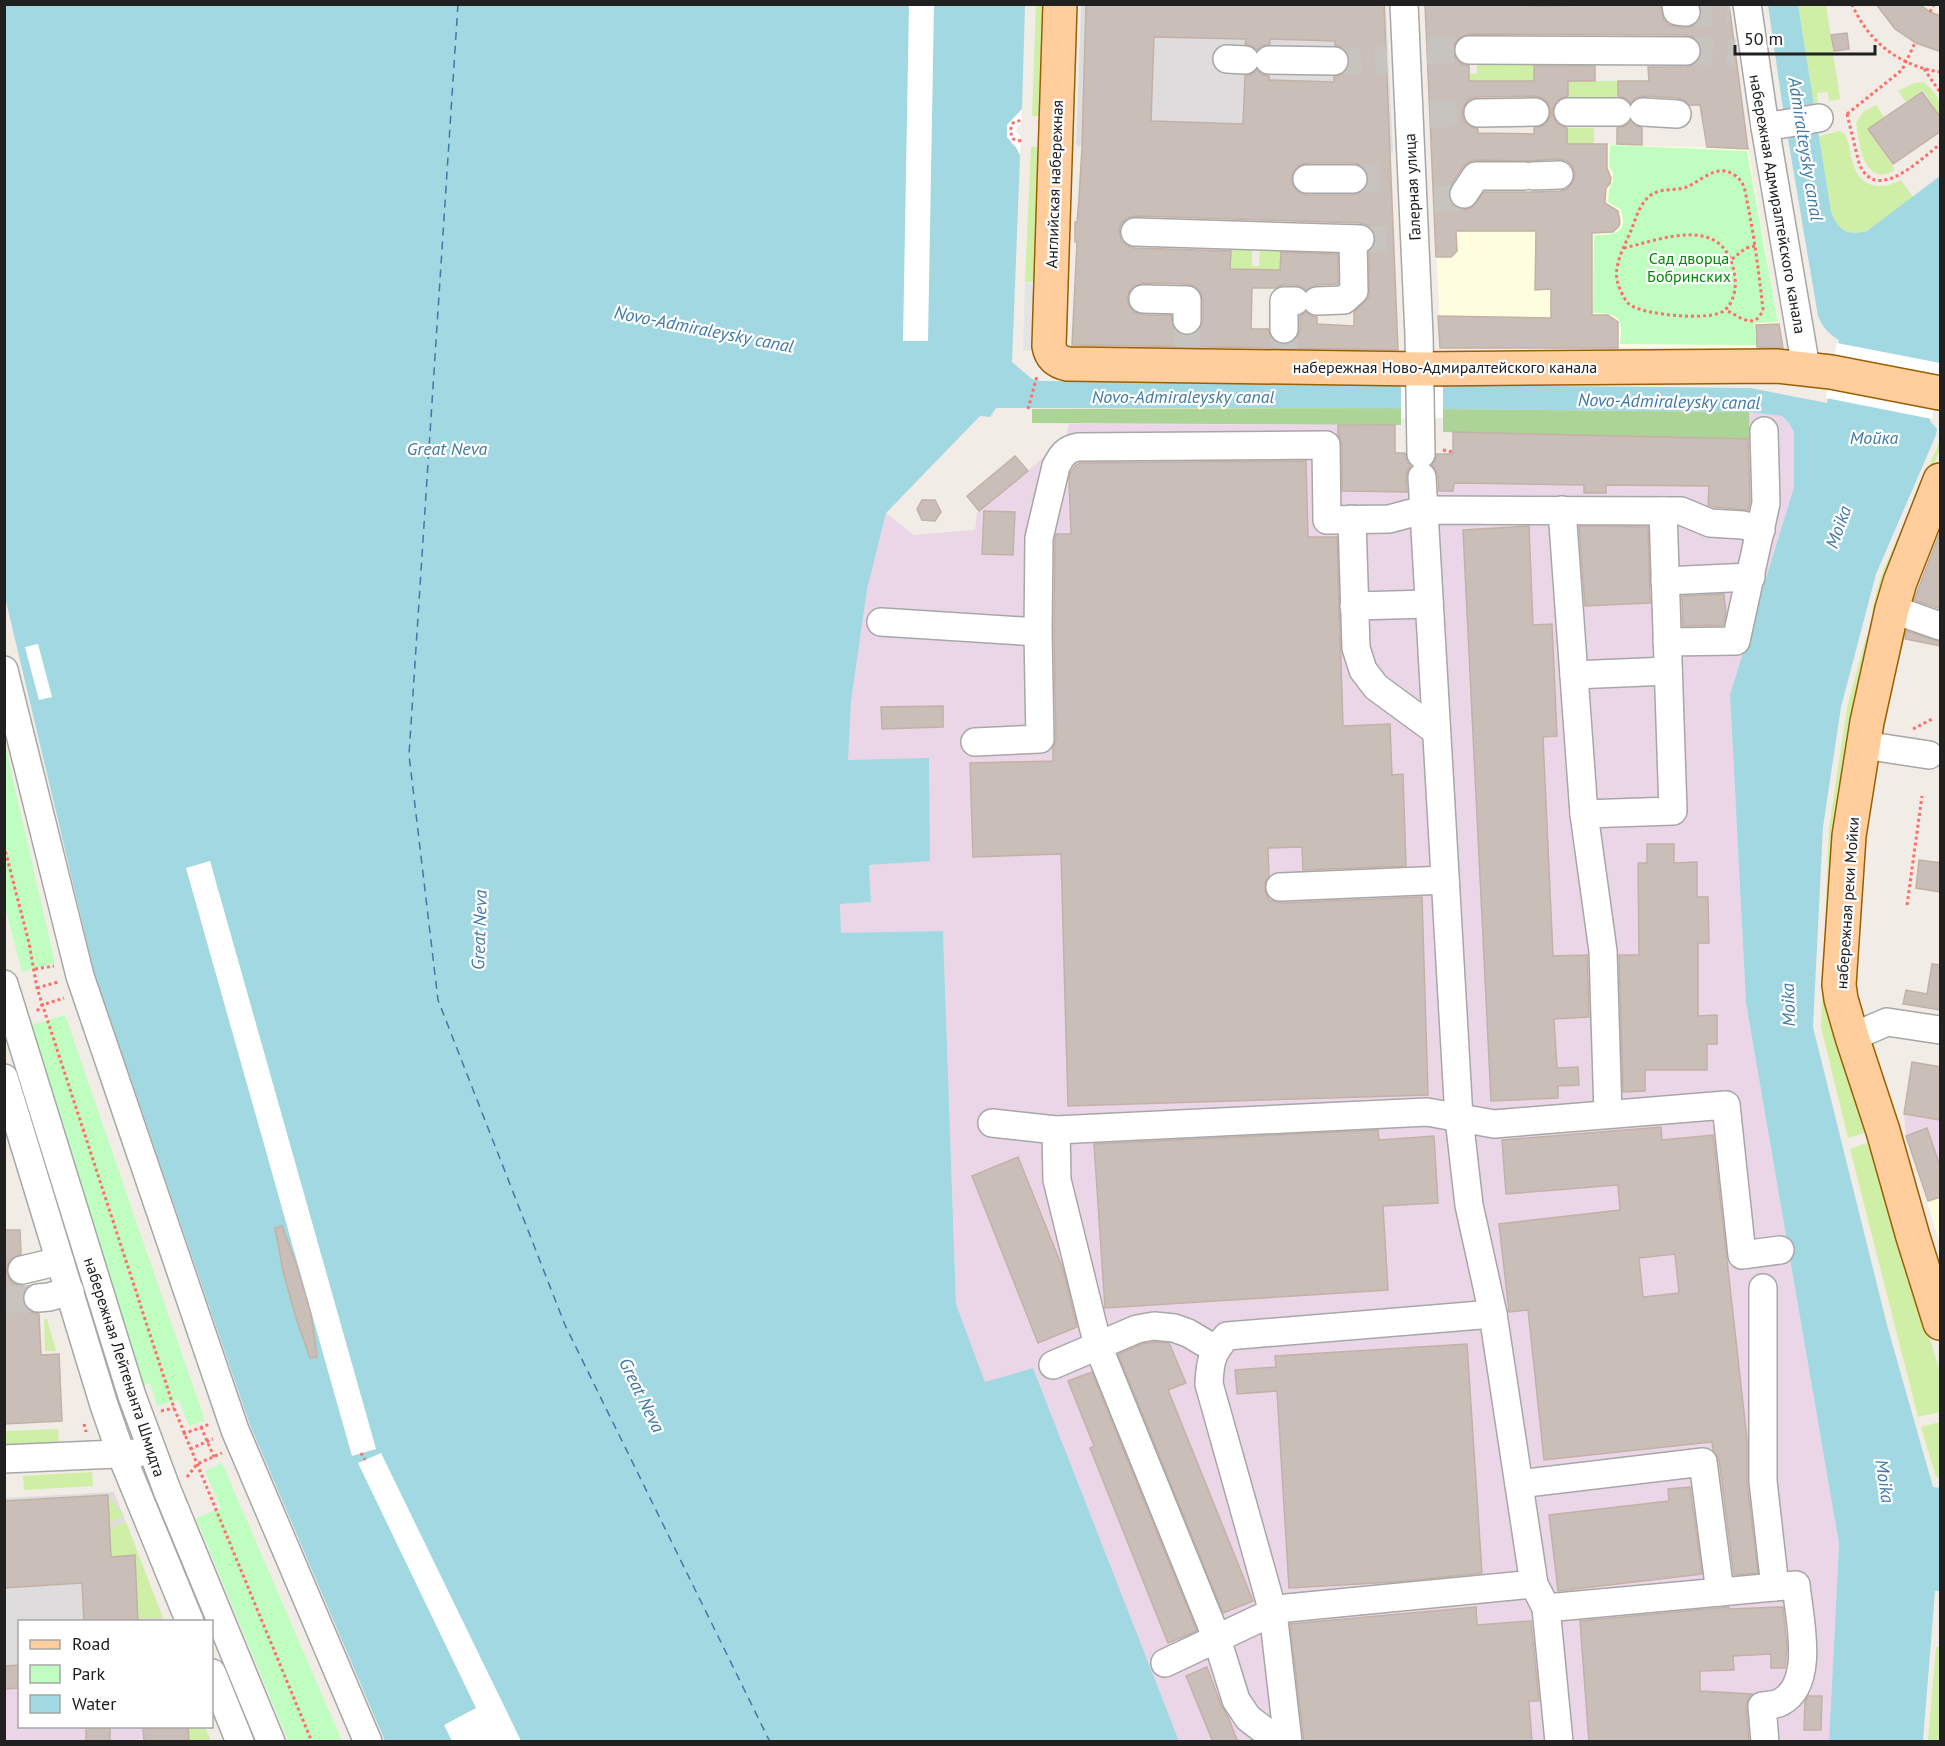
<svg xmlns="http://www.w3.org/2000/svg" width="1945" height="1746" viewBox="0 0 1945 1746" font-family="'PT Sans',sans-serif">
<rect width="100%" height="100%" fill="#f1ece5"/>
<g fill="#dedcdd">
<polygon points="1081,5 1386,5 1393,153 1203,152 1076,146"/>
<polygon points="114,1492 164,1621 20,1622 19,1688 5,1689 5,1498"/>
</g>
<g fill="#ebd6e8">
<polygon points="1749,412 1782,416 1789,423 1794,432 1794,487 1730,696 1746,1003 1839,1544 1829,1741 1179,1741 1033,1368 985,1383 956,1304 943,931 841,934 840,904 871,902 869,865 930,860 847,760 851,702 867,590 886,513 914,535 975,530 977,513 1055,448 1064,444 1069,424 1395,425 1395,453 1452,454 1453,432 1750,439"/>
<polygon points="1912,1062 1940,1067 1940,1169 1906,1136 1904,1114"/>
<polygon points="19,1688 20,1726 143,1727 144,1739 135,1740 135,1742 5,1741 4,1689"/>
</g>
<g fill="#fffde0">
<polygon points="1431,142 1594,144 1748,149 1783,348 1441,347"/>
<polygon points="1927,1128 1940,1169 1940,1243 1906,1136"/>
</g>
<g fill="#cfefa7">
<polygon points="1036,5 1047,5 1044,116 1032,116"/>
<polygon points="1798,5 1826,5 1840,99 1829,101 1828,92 1817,93 1818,104 1813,105"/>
<polygon points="1517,59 1517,65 1534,65 1534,81 1470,81 1469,73 1477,74 1477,60"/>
<rect x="1568" y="81" width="50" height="22"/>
<path d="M1923 82C1936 91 1941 101 1940 116L1923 90 1906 102 1898 91 1914 83Z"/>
<path d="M1876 105 1884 117 1868 129 1895 170C1864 189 1859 143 1856 123L1863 112Z"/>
<rect x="1567" y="128" width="27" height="16"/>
<path d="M1840 131 1845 134C1850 144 1850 156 1854 167 1862 189 1883 190 1901 180L1913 197C1898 208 1884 222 1868 230 1857 236 1842 233 1835 222 1826 208 1822 155 1819 136Z"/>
<polygon points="1031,147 1043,147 1038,282 1025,282"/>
<polygon points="1231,248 1252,249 1252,266 1259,266 1260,249 1281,250 1280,270 1230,269"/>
<polygon points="1940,441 1940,449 1889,578 1837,829 1867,1132 1848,1138 1821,1027 1829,828 1847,708 1866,637 1869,638 1876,612 1872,611 1881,576"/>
<polygon points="1870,1142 1940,1372 1940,1412 1918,1417 1850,1149"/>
<polygon points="44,1319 47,1319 56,1351 45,1351"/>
<polygon points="1940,1422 1940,1477 1936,1477 1921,1427"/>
<polygon points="58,1429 59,1443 5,1446 5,1431"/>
<polygon points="92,1472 93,1486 24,1490 23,1476"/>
<polygon points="108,1495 124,1516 109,1523"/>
<polygon points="126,1522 163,1618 138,1618 135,1556 111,1557 109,1529"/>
<polygon points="1936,1647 1940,1647 1940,1741 1928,1741"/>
<polygon points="188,1727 205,1727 211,1741 189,1741"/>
</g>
<g fill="#acd496">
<polygon points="1401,408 1401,425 1032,423 1032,409"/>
<polygon points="1443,409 1749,412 1750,439 1443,432"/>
</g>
<g fill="#bffec0">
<path d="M1610 145 1747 151 1778 322 1754 323 1756 345 1620 344C1623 318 1620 313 1593 313L1594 235C1613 235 1630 233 1620 209L1608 202 1609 190 1613 181V173L1609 166Z"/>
<polygon points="5,745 55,963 22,972 5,906"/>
<polygon points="65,1015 205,1421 189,1426 179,1400 157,1406 150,1383 144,1385 32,1025"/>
<polygon points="222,1463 342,1741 288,1741 196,1518 221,1508 205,1471"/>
</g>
<polygon fill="#e4e4e4" points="1025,283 1039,284 1037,351 1023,350"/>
<path fill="#a2d8e2" d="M4 5H1025L1022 109 1011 143 1016 147 1020 155 1012 362 1032 379 1040 381 1750 388 1827 403 1839 340C1828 333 1823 328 1818 316L1783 109 1768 5H1798L1831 212C1839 231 1847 236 1867 231L1940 176V370L1930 421 1937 429 1936 435 1876 574 1841 707 1823 827 1813 1027 1887 1325 1933 1487 1940 1488V1591H1935L1923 1741H1829L1839 1544 1746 1003 1730 695 1794 487V432L1789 423 1782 416 1749 412 1346 408H996L990 417 980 416 886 513 867 590 851 702 848 760 929 758 930 861 869 865 871 902 840 904 841 933 943 931 956 1304 985 1382 1033 1368 1179 1741H385L250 1425 94 972 5 597Z"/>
<g fill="#fff">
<polygon points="909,5 934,5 928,341 903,341"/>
<polygon points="1022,109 1021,125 1017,128 1016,131 1021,137 1020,155 1016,147 1007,137 1007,125"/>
<polygon points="1837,343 1940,363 1940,374 1932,419 1826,398"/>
<rect x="1401" y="383" width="42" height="35"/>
<polygon points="38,644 52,697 39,700 25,647"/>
<polygon points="210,861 376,1449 352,1456 186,868"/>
<polygon points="381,1453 521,1741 452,1741 444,1725 476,1708 358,1463"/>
</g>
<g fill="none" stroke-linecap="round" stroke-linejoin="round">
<polyline stroke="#3e79a7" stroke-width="1.5" stroke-dasharray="8 6" stroke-linecap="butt" points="458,4 409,755 438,1000 565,1325 770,1742"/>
</g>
<g fill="#c9beb8" stroke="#c4b1a6" stroke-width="1.5" fill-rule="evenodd">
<path d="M1086 4H1384L1398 350 1072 345 1077 242H1075V222H1077L1079 198 1082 147ZM1154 37 1246 39 1245 44 1253 47 1257 50 1262 46 1270 44V39L1335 41V45L1343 48 1347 53 1350 62 1348 69 1342 74 1334 77V82L1269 80V76L1261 74 1257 70 1252 74 1245 76 1243 124 1151 121ZM1307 163H1353L1360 165 1367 172 1369 178 1367 186 1361 192 1353 195H1307L1300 193 1293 186 1291 178 1294 171 1299 166ZM1135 216 1360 223 1368 225 1374 231 1376 239 1374 247 1369 252V297L1354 312V326L1317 324V317L1310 315 1306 312 1300 316V329L1297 337 1291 343 1285 345 1277 343 1271 337 1268 329H1251L1252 288H1275L1283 285H1295L1302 287 1306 290 1316 285 1338 284V254L1281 252 1280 270 1230 269 1231 251 1135 248 1127 246 1121 240 1119 231 1121 224 1127 218ZM1143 283 1187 284 1196 287 1201 293 1203 300V320L1200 328 1194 334 1186 336 1179 333 1174 328 1171 315H1143L1134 312 1129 306 1127 298 1130 290 1135 286Z"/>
<path d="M1425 4H1532V6L1661 4 1664 20 1669 25 1684 28 1693 26 1699 21 1702 13 1700 4H1729L1748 149 1707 147 1700 105H1689L1685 101 1678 98 1644 96 1636 98 1630 103 1625 98 1618 96V81H1649L1648 67H1686L1694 64 1700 58 1702 50 1699 43 1693 37 1686 35 1469 34 1461 37 1455 43 1453 51 1456 58 1462 64 1469 66V81H1534V66H1595V81H1568V96L1561 98 1555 104 1552 113 1555 120 1560 125 1567 128V144H1607V168L1611 178 1610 184 1606 188 1605 203 1618 211 1620 222 1619 226 1613 232 1592 233V315H1608L1618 322V348H1440L1438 316 1551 318V289L1535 290 1536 231H1456L1457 251 1451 257H1436ZM1535 96 1542 98 1548 103 1551 112 1549 119 1544 125 1534 128V134L1478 133V129L1470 126 1464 121 1462 114 1464 106 1470 99 1478 97ZM1558 159 1567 161 1572 166 1575 174 1573 182 1567 189 1560 191 1534 192H1484L1471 208 1464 210 1455 207 1450 200 1448 192 1451 185 1463 167 1469 162 1476 160 1529 161Z"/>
<polygon points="1876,4 1919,4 1930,12 1941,16 1941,52 1916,43 1895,29"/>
<polygon points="1847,33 1849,49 1834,51 1831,35"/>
<polygon points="1922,92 1941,118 1941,131 1893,164 1868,129"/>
<polygon points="1631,121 1635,125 1642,128 1642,145 1617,144 1617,128 1625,126"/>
<polygon points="1779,324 1783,348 1757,347 1756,325"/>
<polygon points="1338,425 1395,425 1395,453 1405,453 1407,462 1411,466 1408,470 1406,477 1407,492 1342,491 1342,445 1338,435"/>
<polygon points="1453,432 1748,439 1750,502 1748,510 1714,507 1708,505 1709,486 1606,485 1606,493 1584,493 1584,485 1454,483 1453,491 1439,491 1438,476 1435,469 1432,465 1435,461 1437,454 1453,454"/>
<polygon points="1015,456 1028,471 979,511 967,496"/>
<polygon points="1306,461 1308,537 1337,537 1343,726 1390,724 1392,775 1403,774 1406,866 1303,870 1302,847 1268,848 1269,877 1266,880 1264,888 1269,900 1281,903 1422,897 1428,1095 1068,1106 1061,854 973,857 970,763 1053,761 1053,748 1056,739 1054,632 1055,540 1056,534 1071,534 1069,478 1071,472 1076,465 1080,463"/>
<polygon points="922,500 935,500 941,512 935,521 922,520 917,509"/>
<polygon points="984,511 1015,512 1013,555 982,554"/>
<polygon points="1529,526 1533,625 1552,624 1557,736 1543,737 1553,956 1587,955 1589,1017 1554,1019 1557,1068 1578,1067 1579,1085 1558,1086 1558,1098 1491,1101 1463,530"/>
<polygon points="1579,526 1648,527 1650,603 1585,606"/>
<polygon points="1941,530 1941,609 1914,600"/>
<polygon points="1724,594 1726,615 1723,625 1683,626 1682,596"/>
<polygon points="1906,631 1941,641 1941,646 1905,639"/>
<polygon points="943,706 943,727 882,729 881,707"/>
<polygon points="1647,844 1674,844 1674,863 1697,862 1697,897 1708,897 1709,943 1698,943 1698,1016 1717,1015 1717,1044 1707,1044 1707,1070 1645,1070 1645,1091 1623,1092 1619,955 1639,955 1638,863 1647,863"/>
<polygon points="1919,860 1941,863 1941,892 1916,888"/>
<polygon points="1932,964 1941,965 1941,1010 1903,1004 1906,990 1927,994"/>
<polygon points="1912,1062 1941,1067 1941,1120 1904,1114"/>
<path d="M1661 1127 1662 1140 1713 1135 1747 1439V1483L1758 1573 1734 1575 1719 1460 1713 1451 1712 1442 1544 1460 1528 1310 1509 1312 1499 1224 1620 1210 1618 1185 1506 1194 1502 1140ZM1675 1254 1679 1293 1643 1297 1639 1258Z"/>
<polygon points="1927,1128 1941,1169 1941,1197 1928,1201 1906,1136"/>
<polygon points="1378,1130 1379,1140 1434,1136 1438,1203 1383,1206 1388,1290 1105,1308 1094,1144"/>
<polygon points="1018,1157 1063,1269 1077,1327 1038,1343 972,1176"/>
<polygon points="282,1226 297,1266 311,1314 317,1357 310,1358 296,1318 283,1271 275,1228"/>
<polygon points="4,1230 20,1230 21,1254 11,1259 7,1265 7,1273 11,1281 17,1285 23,1285 22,1300 26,1308 31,1312 39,1314 41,1355 59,1354 62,1421 4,1424"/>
<polygon points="1155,1342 1169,1343 1186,1383 1168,1390 1253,1601 1223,1613 1118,1354 1142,1344"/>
<polygon points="1467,1344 1482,1573 1395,1582 1289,1588 1277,1391 1237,1394 1235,1370 1276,1367 1275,1356"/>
<polygon points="1092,1372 1197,1631 1168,1643 1090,1448 1094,1446 1068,1381"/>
<polygon points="1690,1487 1702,1574 1558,1591 1549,1515 1669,1501 1668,1489"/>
<polygon points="108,1495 111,1557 135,1555 138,1622 84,1622 82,1583 4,1588 4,1501"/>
<polygon points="1476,1607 1477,1625 1531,1621 1539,1701 1529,1701 1532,1742 1304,1742 1290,1624"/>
<polygon points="1729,1607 1730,1609 1783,1607 1787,1648 1785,1668 1771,1668 1771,1654 1733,1656 1734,1670 1700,1671 1700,1691 1752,1694 1748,1699 1746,1707 1749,1742 1589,1742 1580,1621"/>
<polygon points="20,1665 20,1688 4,1689 4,1666"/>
<polygon points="1207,1667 1221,1705 1228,1717 1238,1742 1213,1742 1186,1676"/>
<polygon points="1808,1696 1822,1696 1821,1730 1804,1730 1805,1701"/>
<rect x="86" y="1726" width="24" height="16"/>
<polygon points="143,1726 188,1726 189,1742 144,1742"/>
</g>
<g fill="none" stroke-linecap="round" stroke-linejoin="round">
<g stroke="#c7c3be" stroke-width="27" stroke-dasharray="27 14" stroke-linecap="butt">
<polyline points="1686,12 1730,13"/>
<polyline points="1427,51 1469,50"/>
<polyline points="1686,51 1735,53"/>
<polyline points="1334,61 1387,60"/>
<polyline points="1430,114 1478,113"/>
<polyline points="1353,179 1392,177"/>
<polyline points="1434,199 1454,199 1464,194"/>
<polyline points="1360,239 1394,239"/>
<polyline points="1187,351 1187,320"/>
<polyline points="1284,352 1284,329"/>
<polyline points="4,1300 38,1298"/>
<polyline points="4,1521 5,1521"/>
</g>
<defs>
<g id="minor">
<polyline points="1404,4 1419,335 1421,454"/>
<polyline points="1676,4 1677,11 1686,12"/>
<polyline points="1747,4 1765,127 1806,368"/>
<polyline points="1469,50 1686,51"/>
<polyline points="1227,59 1245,60"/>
<polyline points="1269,60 1334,61"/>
<polyline points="1568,112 1618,112"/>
<polyline points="1643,112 1677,114"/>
<polyline points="1478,113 1535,112"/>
<polyline points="1765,127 1819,118"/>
<polyline points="1533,176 1559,175"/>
<polyline points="1307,179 1353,179"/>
<polyline points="1464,194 1476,176 1524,176"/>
<polyline points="1135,232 1360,239"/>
<polyline points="1143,299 1187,300 1187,320"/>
<polyline points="1317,301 1344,300 1354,291 1353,239"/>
<polyline points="1284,329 1284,301 1295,301"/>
<polyline points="1422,477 1459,1118 1469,1205 1493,1314 1534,1584 1546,1608 1559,1742"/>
<polyline points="1562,510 1584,814 1603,951 1608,1114"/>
<polyline points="1352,519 1356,648 1363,670 1376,687 1436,731"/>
<polyline points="1665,581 1751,577"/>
<polyline points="1354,606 1429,604"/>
<polyline points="1892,609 1940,626"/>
<polyline points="881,622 1038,632"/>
<polyline points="1667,642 1736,641 1766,503 1764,431"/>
<polyline points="4,670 80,976 235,1430 368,1742"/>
<polyline points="1574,675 1668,671"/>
<path d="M975 742 1040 739 1038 632 1039 538 1056 466C1062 455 1066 449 1078 447L1326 445 1327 520 1389 519 1423 510 1681 511 1710 523 1743 525 1761 530"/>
<polyline points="1864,745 1929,755"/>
<polyline points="1584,814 1673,811 1663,511"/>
<polyline points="1280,887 1445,880"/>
<polyline points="4,984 132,1396 167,1490 271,1742"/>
<polyline points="1852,1037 1887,1022 1940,1030"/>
<polyline points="4,1078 104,1405 121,1454 190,1622"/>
<polyline points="992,1123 1056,1130 1427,1112 1494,1124 1726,1105 1742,1255 1780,1250"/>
<polyline points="1056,1130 1057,1180 1098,1346 1217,1639 1236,1700 1248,1718 1265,1731 1287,1737"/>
<polyline points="22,1270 60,1261"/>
<polyline points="1763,1288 1763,1481 1775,1587"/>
<polyline points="38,1298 49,1297 70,1291"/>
<polyline points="1053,1365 1137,1329 1154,1326 1174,1328 1188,1333 1215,1349"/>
<polyline points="4,1459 138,1453"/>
<polyline points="1519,1484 1703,1462 1720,1592"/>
<path d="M1546 1608 1796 1585C1799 1617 1816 1683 1781 1702 1776 1705 1768 1705 1762 1706L1765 1742"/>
<polyline points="1165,1663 1273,1612 1287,1608 1534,1584"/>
<polyline points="212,1673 240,1742"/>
<path d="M1288 1742 1273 1612 1209 1384C1210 1361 1212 1352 1227 1336L1493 1314"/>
</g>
<g id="major">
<path d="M1060 4 1049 346C1051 357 1058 362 1068 364L1420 369 1776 366 1831 372 1940 393"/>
<polyline points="1940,480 1900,582 1892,609 1867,722 1849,836 1839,985 1841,999 1852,1037 1883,1131 1913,1237 1940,1323"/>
</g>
</defs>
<use href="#minor" stroke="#a7a7a7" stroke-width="30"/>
<use href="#major" stroke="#9b5e00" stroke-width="36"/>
<g stroke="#ff6e68" stroke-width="3" stroke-dasharray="3 3" stroke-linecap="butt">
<path d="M1852 4C1868 42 1900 66 1940 72"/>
<polyline points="1930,12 1934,4"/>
<polyline points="1924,69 1940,92"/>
<path d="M1847 114 1859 163C1875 205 1920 160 1940 144"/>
<polyline points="1847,114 1902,70 1915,43"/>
<polyline points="1021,141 1013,139 1010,131 1013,123 1021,120"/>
<path d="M1624 248C1663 239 1723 214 1734 272 1737 285 1735 301 1725 310 1713 322 1641 315 1629 304 1623 298 1619 288 1617 280 1614 262 1626 244 1632 228 1637 215 1642 197 1657 192 1665 189 1675 190 1684 188 1697 184 1710 169 1725 171 1730 172 1737 176 1740 180 1746 187 1746 198 1748 206 1755 241 1759 275 1763 309 1756 331 1740 317 1726 310"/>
<polyline points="1732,259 1746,248 1755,246"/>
<polyline points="1028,409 1037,376"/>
<polyline points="1443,450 1453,452"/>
<polyline points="1913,729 1934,718"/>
<polyline points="4,846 29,943 37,988 174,1408 312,1742"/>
<polyline points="1907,905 1922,796"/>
<polyline points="35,969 54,966"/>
<polyline points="37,988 58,982"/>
<polyline points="37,1011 42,1005 64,998"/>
<polyline points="161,1411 174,1408"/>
<polyline points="84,1424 86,1432"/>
<polyline points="201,1427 214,1457"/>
<polyline points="183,1434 210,1424"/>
<polyline points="190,1449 213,1439"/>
<polyline points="361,1453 365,1460"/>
<polyline points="187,1477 197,1464 222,1453"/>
</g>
<use href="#minor" stroke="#fff" stroke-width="27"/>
<use href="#major" stroke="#ffce9c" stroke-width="33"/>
</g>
<g text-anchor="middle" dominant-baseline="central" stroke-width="4.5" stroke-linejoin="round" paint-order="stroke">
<g font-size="16" fill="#202020" stroke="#fff">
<text transform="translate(1054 184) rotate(-88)">Английская набережная</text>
<text transform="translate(1412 187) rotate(-93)">Галерная улица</text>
<text transform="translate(1778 204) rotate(80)">набережная Адмиралтейского канала</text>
<text x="1445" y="367">набережная Ново-Адмиралтейского канала</text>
<text transform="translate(1847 903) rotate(-86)">набережная реки Мойки</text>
<text transform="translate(125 1367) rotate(72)">набережная Лейтенанта Шмидта</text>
</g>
<g font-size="16" fill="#028905" stroke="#fff">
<text x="1689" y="258">Сад дворца<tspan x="1689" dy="18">Бобринских</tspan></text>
</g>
<g font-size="18" font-style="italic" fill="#3e79a7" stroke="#fff">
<text transform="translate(1806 149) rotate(81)">Admiralteysky canal</text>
<text transform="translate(704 329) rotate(11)">Novo-Admiraleysky canal</text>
<text x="1183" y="396">Novo-Admiraleysky canal</text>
<text transform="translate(1669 401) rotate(1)">Novo-Admiraleysky canal</text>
<text x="1874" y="437">Мойка</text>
<text x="447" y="448">Great Neva</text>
<text transform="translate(1838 527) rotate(-70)">Moika</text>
<text transform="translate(479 930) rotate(-88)">Great Neva</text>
<text transform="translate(1788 1005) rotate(-92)">Moika</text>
<text transform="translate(642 1395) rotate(64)">Great Neva</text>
<text transform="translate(1885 1481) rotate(81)">Moika</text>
</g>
</g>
<rect width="1945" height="1746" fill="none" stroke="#202020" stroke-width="12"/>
<rect x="18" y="1620" width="195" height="108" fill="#ffffff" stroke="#a6a6a6" stroke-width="1.5"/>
<rect x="30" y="1640" width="30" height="9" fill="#ffce9c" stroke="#a6a6a6" stroke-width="1.5"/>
<text x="72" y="1650" font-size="18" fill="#202020">Road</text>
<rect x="30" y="1665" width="30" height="18" fill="#bffec0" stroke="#a6a6a6" stroke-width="1.5"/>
<text x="72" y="1680" font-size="18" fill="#202020">Park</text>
<rect x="30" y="1695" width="30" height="18" fill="#a2d8e2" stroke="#a6a6a6" stroke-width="1.5"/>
<text x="72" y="1710" font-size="18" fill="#202020">Water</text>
<path d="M1735 45v9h140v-9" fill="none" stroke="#202020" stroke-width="3"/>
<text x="1744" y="45" font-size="18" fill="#202020" stroke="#ffffff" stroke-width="4.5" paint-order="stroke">50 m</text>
</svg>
